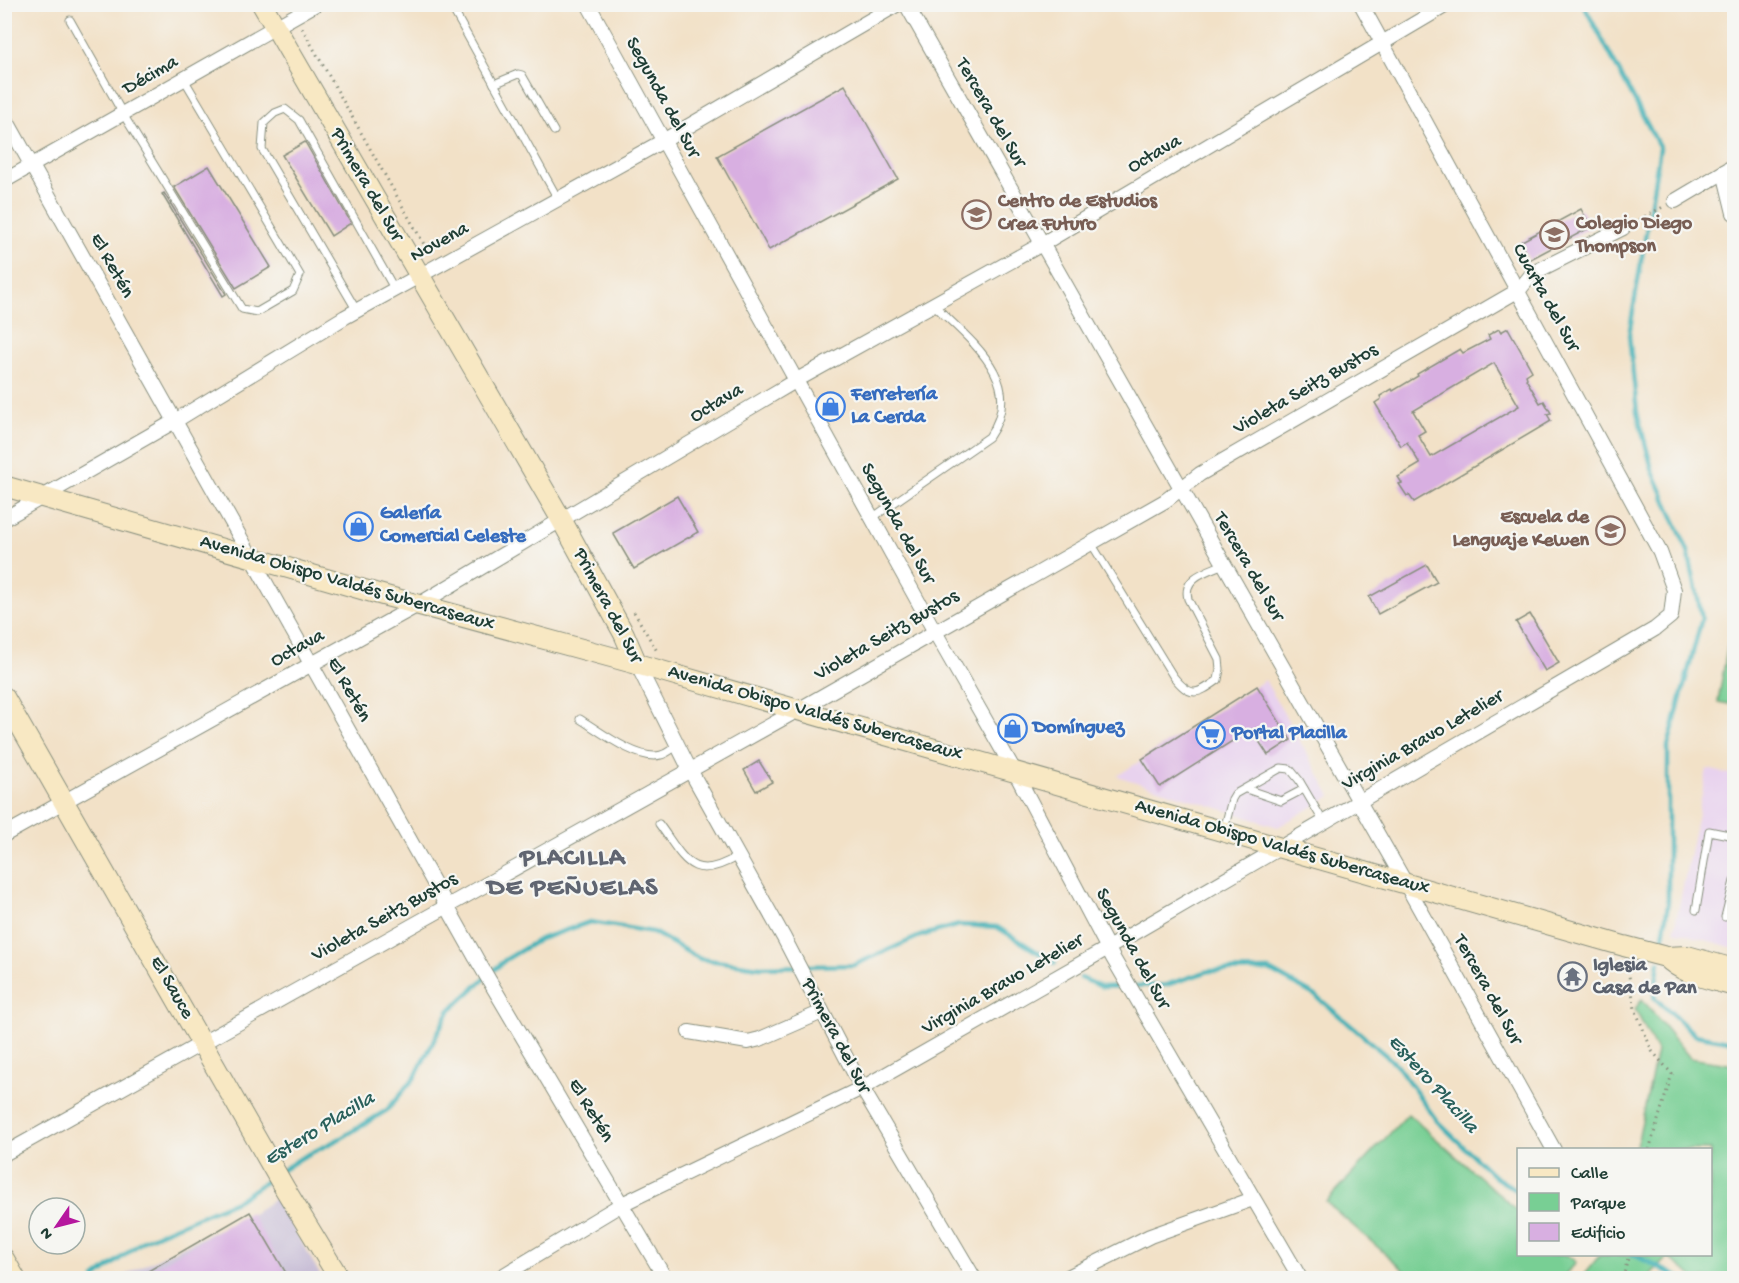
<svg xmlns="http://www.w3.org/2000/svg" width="1739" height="1283" viewBox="0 0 1739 1283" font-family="'Gochi Hand',sans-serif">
<rect width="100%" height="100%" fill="#f6f6f2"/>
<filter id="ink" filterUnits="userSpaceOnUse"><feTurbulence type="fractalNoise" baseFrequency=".0167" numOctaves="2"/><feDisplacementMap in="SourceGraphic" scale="12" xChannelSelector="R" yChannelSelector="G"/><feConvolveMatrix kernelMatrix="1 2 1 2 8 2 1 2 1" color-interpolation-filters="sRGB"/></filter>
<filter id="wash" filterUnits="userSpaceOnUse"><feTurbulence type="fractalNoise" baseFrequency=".008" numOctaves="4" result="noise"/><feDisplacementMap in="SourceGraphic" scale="24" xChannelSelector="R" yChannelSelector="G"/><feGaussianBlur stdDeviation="1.35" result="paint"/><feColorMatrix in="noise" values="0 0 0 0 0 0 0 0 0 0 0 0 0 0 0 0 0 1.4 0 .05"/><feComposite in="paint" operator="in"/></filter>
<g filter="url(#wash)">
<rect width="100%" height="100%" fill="#f2e1c7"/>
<g fill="#e8d2ee">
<polygon points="1265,680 1331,796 1278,827 1117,776"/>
<polygon points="1707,769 1734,775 1734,948 1674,931"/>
</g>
<polygon fill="#c9bfd7" points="276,1198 322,1278 119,1278 150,1262 254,1213"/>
<g fill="#78cf94" stroke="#4c8664" stroke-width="1.5">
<polygon points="1734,609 1734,705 1718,702"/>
<polygon points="1642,999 1690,1058 1734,1065 1734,1278 1695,1278 1668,1257 1647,1278 1581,1278 1600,1255 1710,1254 1710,1150 1636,1149 1657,1051 1635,1009"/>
<polygon points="1408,1114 1518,1211 1518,1254 1567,1255 1576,1262 1562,1278 1413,1278 1326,1202"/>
</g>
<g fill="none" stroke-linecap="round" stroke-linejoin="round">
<g stroke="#3fb0b6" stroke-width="4.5">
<polyline points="1583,4 1660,148 1629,335 1637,412 1652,469 1688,551 1702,618 1668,746 1668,904 1661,950"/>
<polyline points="1659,962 1654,997 1695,1035 1734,1042"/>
<polyline points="1081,978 1102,987 1166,985 1209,971 1269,970 1316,996 1396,1064 1437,1121 1495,1177 1518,1191"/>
<polyline points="281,1171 301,1158 343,1137 387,1110 415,1077 449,1011 505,960 540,939 590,922 653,932 700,959 760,967 854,965 920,936 959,925 997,927 1055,963"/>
<polyline points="1632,1254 1680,1278"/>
<polyline points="95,1278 144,1240 238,1200 274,1176"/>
</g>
</g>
<g id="blocks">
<g fill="#d8afe1" fill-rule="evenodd">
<polygon points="845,85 898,179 769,250 717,156"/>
<polygon points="305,142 351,223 331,236 282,155"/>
<polygon points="209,166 271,267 236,288 174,187"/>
<polygon points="164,193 226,294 223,296 162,194"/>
<polygon points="1581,209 1591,227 1529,260 1520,242"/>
<path d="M1508 328 1532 371 1526 375 1527 378 1526 379 1540 403 1544 401 1551 413 1547 414 1551 421 1414 502 1409 495 1407 496 1399 484 1402 483 1398 477 1420 464 1407 442 1401 446 1375 403 1381 399 1380 396 1392 389 1393 391 1418 376 1417 374 1460 349 1463 353 1490 339 1488 335 1499 329 1501 332ZM1494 363 1519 406 1431 457 1418 435 1425 431 1413 411Z"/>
<polygon points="677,496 698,532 634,569 613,533"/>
<polygon points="1427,565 1437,582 1378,614 1369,597"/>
<polygon points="1530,614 1559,663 1545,671 1516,622"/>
<polygon points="1257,686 1291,740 1268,755 1251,729 1160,787 1142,759"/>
<polygon points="759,761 772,782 756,791 744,770"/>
<polygon points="250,1212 289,1278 136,1278"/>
</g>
</g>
</g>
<g filter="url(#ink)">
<use href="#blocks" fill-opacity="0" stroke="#888f7e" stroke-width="1.5"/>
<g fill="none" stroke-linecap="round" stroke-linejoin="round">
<defs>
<g id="lane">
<polyline points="450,4 558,199"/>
<polyline points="70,20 123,114 242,309 257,312 293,291 300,275 184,79"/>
<polyline points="494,84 518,74 522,75 554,131"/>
<polyline points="357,311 262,149 264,123 275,113 285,109 299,120 395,290"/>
<path d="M872 518 989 437C1028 381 969 340 933 304"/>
<path d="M1091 543 1173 676C1190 697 1196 696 1218 680L1220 669 1219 659 1188 599C1182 577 1208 571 1224 564"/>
<path d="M580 719C598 730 639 762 661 755 667 754 673 748 678 745"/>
<polyline points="1246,789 1281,801 1304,789"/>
<path d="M659 824C685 859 691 884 738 856"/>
<polyline points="1224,830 1232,799 1235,794 1281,768 1290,769 1299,780 1323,821"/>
<polyline points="1696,910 1709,831 1734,836"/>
<polyline points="1725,917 1734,881"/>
</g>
<g id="street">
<polyline points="588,4 935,632 1015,772 1113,958 1300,1278"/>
<polyline points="906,4 1406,884 1554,1150"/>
<polyline points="4,116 476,958 665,1278"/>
<polyline points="1724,172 1734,213"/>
<polyline points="4,181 316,4"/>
<polyline points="1675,201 1734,166"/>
<polyline points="4,519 175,421 345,317 663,141 898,4"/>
<polyline points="637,664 690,770 784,938 862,1088 974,1278"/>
<polyline points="4,835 418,605 795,381 1042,244 1448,4"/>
<polyline points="689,1032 748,1042 760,1039 822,1012"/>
<polyline points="4,1154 798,710 1165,501 1200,474 1519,290 1533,273 1623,228"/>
<polyline points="499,1278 622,1204 862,1088 1108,948 1655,629 1671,616 1674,590 1660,552 1361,4"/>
<polyline points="1066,1278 1150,1236 1253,1199"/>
</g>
<g id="secondary">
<polyline points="262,4 561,519 624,634 637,664"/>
<polyline points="4,486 375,593 637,664 1624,946 1666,957 1687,956 1734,969"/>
<polyline points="4,697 285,1189 339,1278"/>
<path d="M1666 957C1683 975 1711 979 1734 986"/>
<polyline points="4,1259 15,1278"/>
</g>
</defs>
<use href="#lane" stroke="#888f7e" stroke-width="9"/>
<use href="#street" stroke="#888f7e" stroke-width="16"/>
<use href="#secondary" stroke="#888f7e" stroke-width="22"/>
<g stroke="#888f7e" stroke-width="3" stroke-dasharray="1.5 4.5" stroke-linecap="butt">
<polyline points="302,28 430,255"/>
<polyline points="1634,222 1663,207"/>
<polyline points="634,612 657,651"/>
<polyline points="1627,965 1635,1009 1652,1051 1672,1074 1649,1150"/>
<polyline points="1623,1278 1629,1254"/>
</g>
<use href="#lane" stroke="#fff" stroke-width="7"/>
<use href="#street" stroke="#fff" stroke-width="14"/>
<use href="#secondary" stroke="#f8e8c3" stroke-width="20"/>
</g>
</g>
<defs>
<symbol id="school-ring" viewBox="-11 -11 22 22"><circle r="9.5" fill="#f6f6f2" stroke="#8d6e63" stroke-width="1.5"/><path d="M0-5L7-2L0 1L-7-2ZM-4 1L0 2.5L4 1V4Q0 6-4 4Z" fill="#8d6e63"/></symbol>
<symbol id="shop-ring" viewBox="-11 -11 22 22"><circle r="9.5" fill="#f6f6f2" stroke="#3f7fe0" stroke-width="1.5"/><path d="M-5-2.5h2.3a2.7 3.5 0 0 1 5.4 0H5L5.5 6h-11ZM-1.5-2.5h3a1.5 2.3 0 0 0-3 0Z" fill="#3f7fe0"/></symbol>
<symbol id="supermarket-ring" viewBox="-11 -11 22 22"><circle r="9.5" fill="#f6f6f2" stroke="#3f7fe0" stroke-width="1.5"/><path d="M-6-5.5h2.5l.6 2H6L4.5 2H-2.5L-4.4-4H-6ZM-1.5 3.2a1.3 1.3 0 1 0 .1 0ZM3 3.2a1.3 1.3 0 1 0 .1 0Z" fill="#3f7fe0"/></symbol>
<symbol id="temple-ring" viewBox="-11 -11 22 22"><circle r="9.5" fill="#f6f6f2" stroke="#6b7280" stroke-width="1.5"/><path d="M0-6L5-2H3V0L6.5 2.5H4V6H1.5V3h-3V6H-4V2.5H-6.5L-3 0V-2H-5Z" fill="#6b7280"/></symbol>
</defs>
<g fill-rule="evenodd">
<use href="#school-ring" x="960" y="198" width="33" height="33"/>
<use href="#school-ring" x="1538" y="218" width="33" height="33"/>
<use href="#shop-ring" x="814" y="390" width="33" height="33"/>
<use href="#shop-ring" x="342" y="510" width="33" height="33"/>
<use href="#school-ring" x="1594" y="514" width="33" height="33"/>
<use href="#shop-ring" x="996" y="712" width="33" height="33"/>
<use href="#supermarket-ring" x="1194" y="718" width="33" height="33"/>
<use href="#temple-ring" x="1556" y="960" width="33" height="33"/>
</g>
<g text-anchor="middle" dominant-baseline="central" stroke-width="4.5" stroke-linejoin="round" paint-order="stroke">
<g font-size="20" fill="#1f3d34" stroke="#f6f6f2">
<text transform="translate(151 76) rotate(-30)">Décima</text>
<text transform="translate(662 98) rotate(61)">Segunda del Sur</text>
<text transform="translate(990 113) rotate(60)">Tercera del Sur</text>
<text transform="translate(1155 155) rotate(-30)">Octava</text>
<text transform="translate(366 185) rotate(60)">Primera del Sur</text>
<text transform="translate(440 243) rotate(-29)">Novena</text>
<text transform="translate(111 266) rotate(61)">El Retén</text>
<text transform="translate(1545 298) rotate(61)">Cuarta del Sur</text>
<text transform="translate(1306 390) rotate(-30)">Violeta Seitz Bustos</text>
<text transform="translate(717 404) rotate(-31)">Octava</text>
<text transform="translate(897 524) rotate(61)">Segunda del Sur</text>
<text transform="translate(1248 567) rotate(60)">Tercera del Sur</text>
<text transform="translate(347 584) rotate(16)">Avenida Obispo Valdés Subercaseaux</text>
<text transform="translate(607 606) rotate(62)">Primera del Sur</text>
<text transform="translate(887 636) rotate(-30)">Violeta Seitz Bustos</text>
<text transform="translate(298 649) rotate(-29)">Octava</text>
<text transform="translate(348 690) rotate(61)">El Retén</text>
<text transform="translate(815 714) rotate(16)">Avenida Obispo Valdés Subercaseaux</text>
<text transform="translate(1423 741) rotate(-30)">Virginia Bravo Letelier</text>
<text transform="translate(1282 848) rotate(16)">Avenida Obispo Valdés Subercaseaux</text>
<text transform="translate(385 918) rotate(-29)">Violeta Seitz Bustos</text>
<text transform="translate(1132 949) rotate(61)">Segunda del Sur</text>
<text transform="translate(1003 985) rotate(-30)">Virginia Bravo Letelier</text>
<text transform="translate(171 988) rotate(60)">El Sauce</text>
<text transform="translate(1487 990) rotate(61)">Tercera del Sur</text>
<text transform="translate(835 1036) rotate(62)">Primera del Sur</text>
<text transform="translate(590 1111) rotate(59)">El Retén</text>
</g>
<g font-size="20" font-weight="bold" fill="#785e54" stroke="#f6f6f2" text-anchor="start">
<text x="998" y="202">Centro de Estudios<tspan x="998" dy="23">Crea Futuro</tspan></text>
<text x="1576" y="224">Colegio Diego<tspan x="1576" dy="23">Thompson</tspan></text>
<text x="1589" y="518" text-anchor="end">Escuela de<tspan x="1589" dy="23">Lenguaje Kewen</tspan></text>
</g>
<g font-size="20" font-weight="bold" fill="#366cbe" stroke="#f6f6f2" text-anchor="start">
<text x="851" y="395">Ferretería<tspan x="851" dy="23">La Cerda</tspan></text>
<text x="380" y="514">Galería<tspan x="380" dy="23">Comercial Celeste</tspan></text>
<text x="1033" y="728">Domínguez</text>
<text x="1232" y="734">Portal Placilla</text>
</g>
<g font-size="20" font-weight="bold" fill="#5b616d" stroke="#f6f6f2" text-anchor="start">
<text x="1593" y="966">Iglesia<tspan x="1593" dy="23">Casa de Pan</tspan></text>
</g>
<g font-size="21" font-style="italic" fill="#29605b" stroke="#f6f6f2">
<text transform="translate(1432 1085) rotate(48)">Estero Placilla</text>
<text transform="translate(320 1130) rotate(-31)">Estero Placilla</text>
</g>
<g font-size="26" font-weight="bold" letter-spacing="1.5" fill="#606571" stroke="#f6f6f2">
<text x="573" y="859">PLACILLA<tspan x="573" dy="30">DE PEÑUELAS</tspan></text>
</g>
</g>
<rect width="1739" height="1283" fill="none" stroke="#f6f6f2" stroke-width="24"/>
<rect x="1517" y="1148" width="195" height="108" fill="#f6f6f2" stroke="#a0aca6" stroke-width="1.5"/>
<rect x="1529" y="1168" width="30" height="9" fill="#f8e8c3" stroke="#a0aca6" stroke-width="1.5"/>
<text x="1571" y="1178" font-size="18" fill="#1f3d34">Calle</text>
<rect x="1529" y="1193" width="30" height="18" fill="#78cf94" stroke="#a0aca6" stroke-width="1.5"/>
<text x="1571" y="1208" font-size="18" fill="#1f3d34">Parque</text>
<rect x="1529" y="1223" width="30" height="18" fill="#d8afe1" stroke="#a0aca6" stroke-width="1.5"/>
<text x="1571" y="1238" font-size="18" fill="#1f3d34">Edificio</text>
<g transform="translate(57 1226) rotate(235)"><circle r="28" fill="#f6f6f2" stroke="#a0aca6" stroke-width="1.5"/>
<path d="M0-4.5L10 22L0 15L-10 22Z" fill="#b5179e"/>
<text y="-9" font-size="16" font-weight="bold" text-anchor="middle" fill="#1f3d34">N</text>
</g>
</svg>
